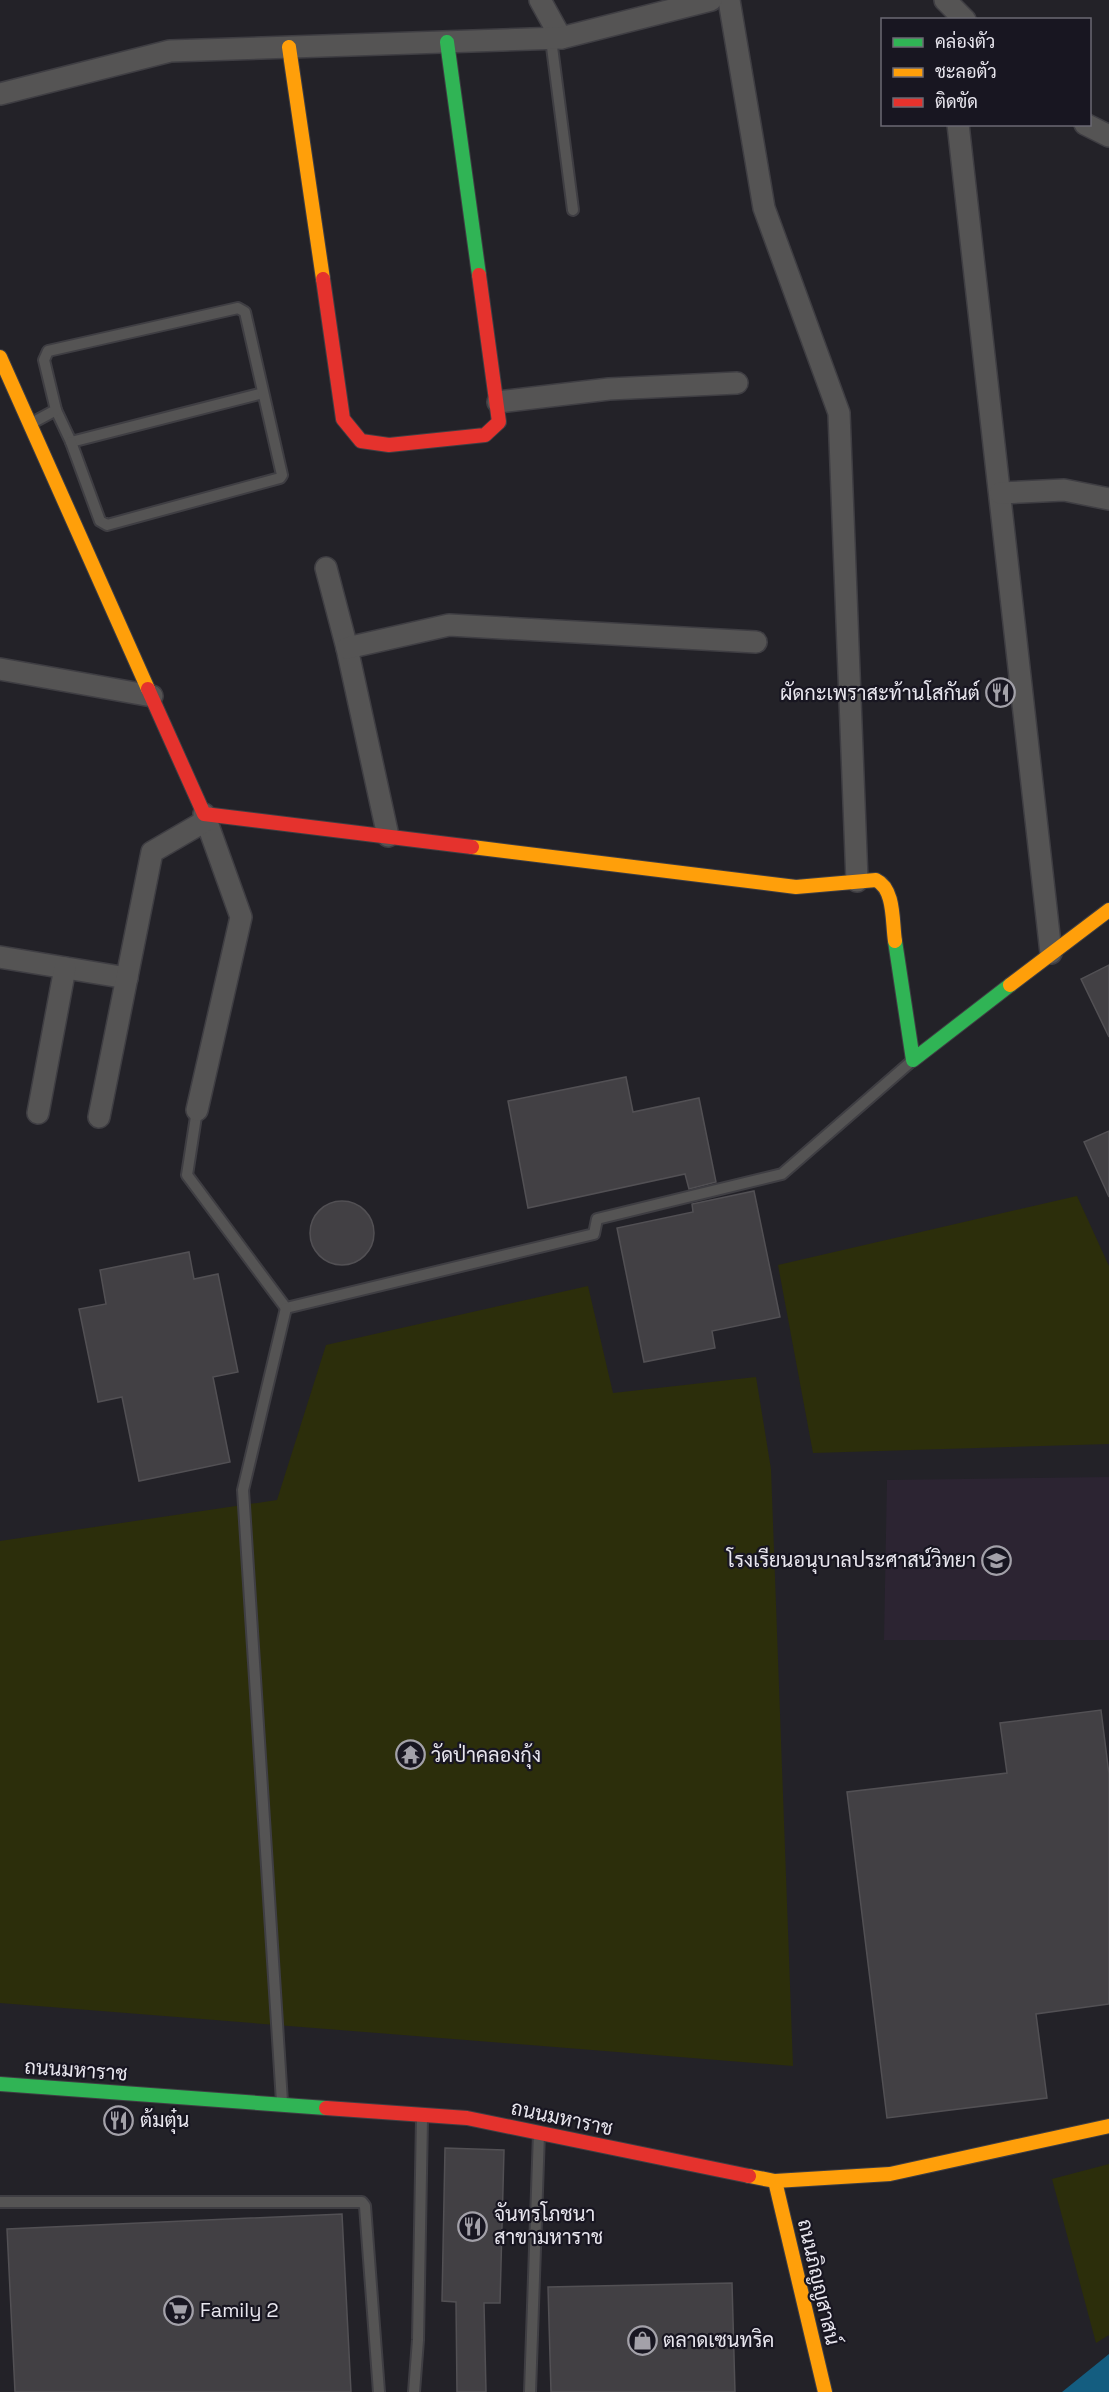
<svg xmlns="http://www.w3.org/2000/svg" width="1109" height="2392" viewBox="0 0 1109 2392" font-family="'Space Grotesk',Sarabun,sans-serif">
<rect width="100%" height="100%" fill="#232228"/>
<polygon fill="#2c2432" points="1109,1477 1109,1640 884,1640 887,1480"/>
<g fill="#2c2e0b">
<polygon points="1077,1196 1109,1266 1109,1444 813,1453 778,1265"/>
<polygon points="588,1286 613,1393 756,1377 771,1469 793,2066 0,2003 0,1541 277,1500 326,1345"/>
<polygon points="1109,2164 1109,2335 1096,2343 1052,2179"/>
</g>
<polygon fill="#145d80" points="1109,2354 1109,2392 1062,2392"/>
<g fill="#424044" stroke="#525054" stroke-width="1.5">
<polygon points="1109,965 1109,1037 1081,979"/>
<polygon points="626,1077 633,1112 699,1098 716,1182 689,1189 685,1174 528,1208 508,1101"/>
<polygon points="1109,1131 1109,1197 1084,1142"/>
<polygon points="754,1191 780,1317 712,1331 715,1348 644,1362 617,1228 693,1212 692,1204"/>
<circle cx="342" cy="1233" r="32"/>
<polygon points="189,1252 194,1279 218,1274 238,1372 213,1377 230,1462 139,1481 122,1397 98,1402 79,1309 106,1304 100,1270"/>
<polygon points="1101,1710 1109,1774 1109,2004 1036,2014 1047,2098 887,2118 847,1792 1007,1773 1000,1723"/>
<polygon points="445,2148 504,2150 500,2303 484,2303 486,2392 457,2392 456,2302 442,2301"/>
<polygon points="342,2214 351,2392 15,2392 7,2229"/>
<polygon points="732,2283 735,2392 551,2392 548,2287"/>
</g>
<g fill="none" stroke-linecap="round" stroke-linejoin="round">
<defs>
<g id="lane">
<polyline points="551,39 573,210"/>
<polyline points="56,410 71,442 263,393"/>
<polyline points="30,424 56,410 44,360 48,351 238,308 245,312 282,475 280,478 107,525 100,521 71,442"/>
<polyline points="197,1110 187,1175 286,1308 594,1234 597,1219 782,1174 913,1060"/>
<polyline points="282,2102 243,1490 286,1308"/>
<polyline points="0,2202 362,2202 365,2206 379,2392"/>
<polyline points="414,2392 418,2340 422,2118"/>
<polyline points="530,2392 539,2133"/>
</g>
<g id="street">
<polyline points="540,0 561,38"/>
<polyline points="729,0 764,208 839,413 857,881"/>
<polyline points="945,0 965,20"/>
<polyline points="0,94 170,51 561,38 711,0"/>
<polyline points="958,124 1051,953"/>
<polyline points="1085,124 1109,136"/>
<polyline points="498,402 609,389 737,383"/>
<polyline points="1000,493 1064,490 1109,499"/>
<polyline points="326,568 347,648 388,836"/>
<polyline points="347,648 449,625 756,642"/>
<polyline points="0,669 152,696"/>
<polyline points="0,957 127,978"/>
<polyline points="197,1110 241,917 204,814"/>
<polyline points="38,1113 65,968"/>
<polyline points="99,1117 152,852 207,820"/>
</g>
<g id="fast">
<polyline points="447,42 479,275"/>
<polyline points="895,941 913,1060 1010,985"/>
<polyline points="0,2084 326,2108"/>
</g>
<g id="slow">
<polyline points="289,47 323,279"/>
<polyline points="0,357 148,689"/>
<path d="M472 847 796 887 876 880C895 889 892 922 895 941"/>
<polyline points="1010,985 1109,910"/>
<polyline points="749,2176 775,2181 890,2174 1109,2126"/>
<polyline points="775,2181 825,2392"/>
</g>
<g id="jam">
<polyline points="323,279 343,419 361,441 389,445 485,435 499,422 479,275"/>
<polyline points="148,689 204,814 472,847"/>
<polyline points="326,2108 467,2118 749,2176"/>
</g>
</defs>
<use href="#lane" stroke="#3f3e43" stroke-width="14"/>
<use href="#street" stroke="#3f3e43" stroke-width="24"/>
<use href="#fast" stroke="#3f3e43" stroke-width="16"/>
<use href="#slow" stroke="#3f3e43" stroke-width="16"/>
<use href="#jam" stroke="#3f3e43" stroke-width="16"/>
<use href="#lane" stroke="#555454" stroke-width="10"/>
<use href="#street" stroke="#555454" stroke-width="21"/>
<use href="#fast" stroke="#30b455" stroke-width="14"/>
<use href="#slow" stroke="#ff9f0a" stroke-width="14"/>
<use href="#jam" stroke="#e5322d" stroke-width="14"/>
</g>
<defs>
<symbol id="restaurant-ring" viewBox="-11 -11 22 22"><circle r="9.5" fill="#181621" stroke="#a3a1a9" stroke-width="1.5"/><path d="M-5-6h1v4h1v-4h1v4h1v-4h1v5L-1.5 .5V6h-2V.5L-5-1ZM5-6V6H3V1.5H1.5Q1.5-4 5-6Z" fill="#a3a1a9"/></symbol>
<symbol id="school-ring" viewBox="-11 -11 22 22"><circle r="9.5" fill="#181621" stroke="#a3a1a9" stroke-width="1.5"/><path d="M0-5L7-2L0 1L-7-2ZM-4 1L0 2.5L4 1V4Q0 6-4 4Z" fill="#a3a1a9"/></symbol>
<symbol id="temple-ring" viewBox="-11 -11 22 22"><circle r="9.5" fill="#181621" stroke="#a3a1a9" stroke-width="1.5"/><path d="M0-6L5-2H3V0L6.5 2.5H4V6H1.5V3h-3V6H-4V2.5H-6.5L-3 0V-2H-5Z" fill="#a3a1a9"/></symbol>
<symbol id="supermarket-ring" viewBox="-11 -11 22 22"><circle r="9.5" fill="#181621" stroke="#a3a1a9" stroke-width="1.5"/><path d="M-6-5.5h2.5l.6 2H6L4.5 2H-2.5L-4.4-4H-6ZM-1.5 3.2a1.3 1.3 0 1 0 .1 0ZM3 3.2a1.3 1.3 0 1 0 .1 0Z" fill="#a3a1a9"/></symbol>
<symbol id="shop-ring" viewBox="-11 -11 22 22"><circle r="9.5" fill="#181621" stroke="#a3a1a9" stroke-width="1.5"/><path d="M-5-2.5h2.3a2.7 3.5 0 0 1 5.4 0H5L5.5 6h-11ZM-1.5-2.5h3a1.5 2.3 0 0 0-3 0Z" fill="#a3a1a9"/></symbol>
</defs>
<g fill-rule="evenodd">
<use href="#restaurant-ring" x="984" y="676" width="33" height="33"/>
<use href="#school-ring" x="980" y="1544" width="33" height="33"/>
<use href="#temple-ring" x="394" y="1738" width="33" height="33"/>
<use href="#restaurant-ring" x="102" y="2104" width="33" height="33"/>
<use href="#restaurant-ring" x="456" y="2210" width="33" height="33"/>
<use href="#supermarket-ring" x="162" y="2294" width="33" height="33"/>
<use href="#shop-ring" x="626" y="2324" width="33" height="33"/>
</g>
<g text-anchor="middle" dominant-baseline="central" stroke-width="4.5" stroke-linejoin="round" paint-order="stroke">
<g font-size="20" fill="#e8e6ee" stroke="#181621" text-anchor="start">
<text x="980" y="693" text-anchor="end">ผัดกะเพราสะท้านโสกันต์</text>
<text x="976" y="1560" text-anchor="end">โรงเรียนอนุบาลประศาสน์วิทยา</text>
<text x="431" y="1755">วัดป่าคลองกุ้ง</text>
<text x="140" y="2120">ต้มตุ๋น</text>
<text x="494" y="2214">จันทรโภชนา<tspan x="494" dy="23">สาขามหาราช</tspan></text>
<text x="200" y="2310">Family 2</text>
<text x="663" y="2340">ตลาดเซนทริค</text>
</g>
<g font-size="20" fill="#e8e6ee" stroke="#181621">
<text transform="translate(76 2070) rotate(4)">ถนนมหาราช</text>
<text transform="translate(562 2118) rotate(12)">ถนนมหาราช</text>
<text transform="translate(819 2282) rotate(77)">ถนนภิญญสาสน์</text>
</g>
</g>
<rect x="881" y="18" width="210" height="108" fill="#181621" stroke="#6b6973" stroke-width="1.5"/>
<rect x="893" y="38" width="30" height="9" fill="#30b455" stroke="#6b6973" stroke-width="1.5"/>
<text x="935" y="48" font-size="18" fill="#e8e6ee">คล่องตัว</text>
<rect x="893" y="68" width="30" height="9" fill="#ff9f0a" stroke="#6b6973" stroke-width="1.5"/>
<text x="935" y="78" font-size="18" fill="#e8e6ee">ชะลอตัว</text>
<rect x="893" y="98" width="30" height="9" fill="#e5322d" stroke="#6b6973" stroke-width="1.5"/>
<text x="935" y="108" font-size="18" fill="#e8e6ee">ติดขัด</text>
</svg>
